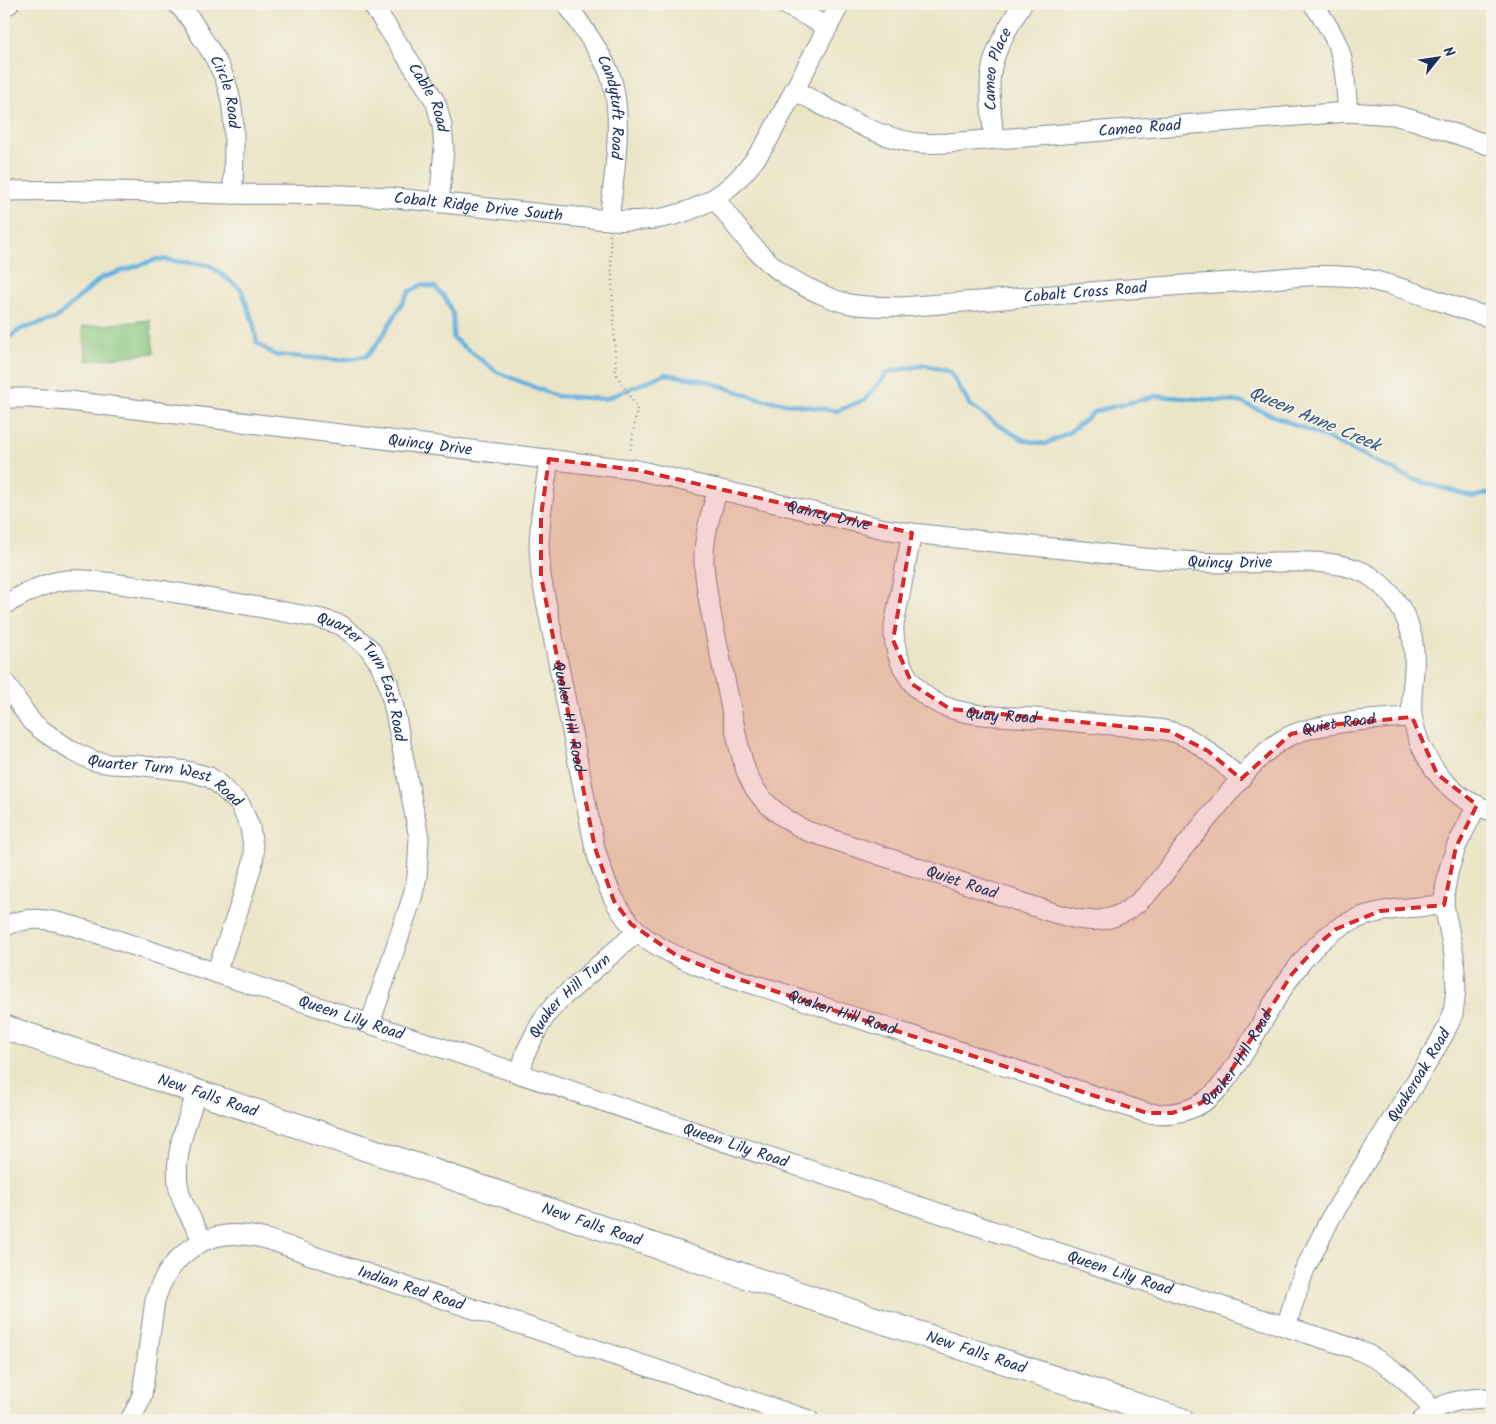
<svg xmlns="http://www.w3.org/2000/svg" width="1496" height="1424" viewBox="0 0 1496 1424" font-family="Kalam,sans-serif">
<rect width="100%" height="100%" fill="#f7f3e8"/>
<filter id="ink" filterUnits="userSpaceOnUse"><feTurbulence type="fractalNoise" baseFrequency=".02" numOctaves="2"/><feDisplacementMap in="SourceGraphic" scale="10" xChannelSelector="R" yChannelSelector="G"/><feConvolveMatrix kernelMatrix="1 2 1 2 8 2 1 2 1" color-interpolation-filters="sRGB"/></filter>
<filter id="wash" filterUnits="userSpaceOnUse"><feTurbulence type="fractalNoise" baseFrequency=".0096" numOctaves="4" result="noise"/><feDisplacementMap in="SourceGraphic" scale="20" xChannelSelector="R" yChannelSelector="G"/><feGaussianBlur stdDeviation="1.12" result="paint"/><feColorMatrix in="noise" values="0 0 0 0 0 0 0 0 0 0 0 0 0 0 0 0 0 1.4 0 .05"/><feComposite in="paint" operator="in"/></filter>
<g filter="url(#wash)">
<rect width="100%" height="100%" fill="#ebe5c8"/>
<polygon fill="#83c57e" stroke="#4f7a6e" points="150,320 154,353 86,361 82,327"/>
<g fill="none" stroke-linecap="round" stroke-linejoin="round">
<polyline stroke="#65b2df" stroke-width="4.5" points="4,341 21,329 55,319 101,278 158,259 209,265 241,289 253,322 257,343 275,355 341,360 367,356 380,340 409,292 422,285 435,287 445,298 453,314 453,338 497,372 556,396 605,399 665,374 706,381 759,399 837,411 866,399 888,372 925,365 950,372 970,405 995,423 1024,440 1045,444 1068,433 1096,411 1156,396 1240,402 1329,439 1412,479 1474,497 1492,492"/>
</g>
</g>
<g filter="url(#ink)">
<g fill="none" stroke-linecap="round" stroke-linejoin="round">
<defs>
<g id="minor">
<path id="s1" d="M177 4C188 13 195 26 202 38 212 52 220 66 226 82 238 117 233 157 233 194"/>
<path id="s2" d="M372 4 426 86 436 103 442 126 444 149 439 203"/>
<path id="s3" d="M567 4C581 26 599 48 609 72 625 113 614 176 609 220"/>
<polyline points="784,4 828,27"/>
<path d="M1313 4C1324 19 1336 37 1341 55 1346 73 1346 93 1348 112"/>
<polyline points="4,6 9,4"/>
<path id="s4" d="M794 90C832 110 876 139 919 143 928 144 938 143 947 143L1348 112 1393 115 1413 120 1492 146"/>
<path id="s5" d="M994 139C992 121 990 102 990 84 990 55 1008 28 1022 4"/>
<path id="s6" d="M4 191C80 189 156 192 232 194 286 195 341 193 396 198 449 203 502 210 555 215 589 218 628 224 662 218 713 208 742 182 768 140L840 4"/>
<path id="s7" d="M715 198C747 242 769 273 821 294 830 298 840 302 850 304 866 307 883 306 900 307 1011 299 1122 288 1233 282 1273 280 1314 272 1354 277 1402 284 1446 306 1492 318"/>
<path id="s8" d="M4 398H30L69 401 637 470 884 529 912 533C966 539 1020 545 1074 550 1102 553 1129 557 1157 559 1180 561 1205 563 1228 563 1267 564 1337 554 1370 576 1395 593 1412 620 1414 651 1416 672 1410 694 1412 715 1413 725 1417 735 1420 744 1434 775 1458 802 1492 811"/>
<path id="s9" d="M549 459 541 516 539 544 541 576 595 848C605 883 618 920 650 941 692 969 750 982 798 998 836 1012 875 1023 913 1036 991 1061 1069 1087 1147 1113 1166 1115 1186 1113 1202 1103 1222 1090 1235 1067 1247 1048 1272 1007 1295 958 1335 930 1367 908 1407 908 1444 905"/>
<path id="s10" d="M718 489C711 512 703 538 704 563 706 600 717 638 724 675 729 697 733 720 738 742 741 755 744 769 751 782 762 804 785 820 807 831L1054 913C1074 919 1093 924 1113 917 1142 907 1160 879 1178 855 1191 838 1205 822 1219 805 1237 783 1258 755 1282 740 1311 722 1377 719 1412 717"/>
<path id="s11" d="M912 533 894 625C893 644 897 659 907 675 933 719 988 715 1033 718 1059 720 1086 723 1112 725 1131 727 1150 727 1169 731 1196 737 1219 761 1241 779"/>
<path id="s12" d="M4 605C21 596 39 585 59 581 88 577 118 584 146 588 205 597 264 608 322 619L341 625 369 648 380 664 388 683 395 712 419 838 417 877 412 898 370 1024"/>
<path id="s13" d="M4 681 31 721 43 731 72 751 94 761 110 764 136 765 187 771 209 777 215 781 240 804 250 827 254 853 253 862 239 908 216 973"/>
<path id="s14" d="M4 927C35 910 69 925 99 934L1180 1293 1356 1349C1392 1365 1410 1381 1434 1412"/>
<path id="s15" d="M520 1074 526 1052 537 1030 546 1015 558 1001 638 931"/>
<path d="M197 1092C187 1121 174 1152 178 1184 181 1204 194 1223 203 1241"/>
<path id="s16" d="M1286 1326 1304 1271 1330 1219 1429 1060 1445 1032 1453 1014 1456 989 1454 955 1444 905 1445 889 1449 869 1456 847 1477 805"/>
<path id="s17" d="M130 1420 138 1405 142 1395 155 1300C167 1260 201 1230 244 1235 267 1237 289 1247 311 1255L809 1420"/>
<path d="M1422 1420C1429 1416 1435 1409 1442 1406 1457 1399 1476 1398 1492 1398"/>
</g>
<g id="major">
<path id="s18" d="M4 1027 745 1276 1181 1420"/>
</g>
</defs>
<use href="#minor" stroke="#838a93" stroke-width="21"/>
<use href="#major" stroke="#838a93" stroke-width="26"/>
<polyline stroke="#838a93" stroke-width="2.5" stroke-dasharray="1 4" stroke-linecap="butt" points="610,235 616,374 637,408 630,453"/>
<use href="#minor" stroke="#fff" stroke-width="19"/>
<use href="#major" stroke="#fff" stroke-width="24"/>
</g>
</g>
<path fill="#d62828" fill-opacity="0.2" stroke="#d62828" stroke-width="4" stroke-dasharray="10 6" stroke-linejoin="round" d="M549 459 637 470 912 533 893 640 912 684 950 709 1169 731 1208 751 1241 779 1291 734 1330 725 1412 717 1437 774 1477 805 1456 847 1444 905 1380 911 1336 929 1322 941 1292 974 1222 1085 1201 1103 1172 1113H1147L726 975 676 955 631 924 614 901 595 848 541 576V516Z"/>
<g text-anchor="middle" dominant-baseline="central" stroke-width="4" stroke-linejoin="round" paint-order="stroke">
<g font-size="16" fill="#1b2f5e" stroke="#f7f3e8">
<text stroke="none"><textPath href="#s5" startOffset="71">Cameo Place</textPath></text>
<text stroke="none"><textPath href="#s1" startOffset="102">Circle Road</textPath></text>
<text stroke="none"><textPath href="#s2" startOffset="110">Cable Road</textPath></text>
<text stroke="none"><textPath href="#s3" startOffset="115">Candytuft Road</textPath></text>
<text stroke="none"><textPath href="#s4" startOffset="358">Cameo Road</textPath></text>
<text stroke="none"><textPath href="#s6" startOffset="475">Cobalt Ridge Drive South</textPath></text>
<text stroke="none"><textPath href="#s7" startOffset="412">Cobalt Cross Road</textPath></text>
<text stroke="none"><textPath href="#s8" startOffset="429">Quincy Drive</textPath></text>
<text stroke="none"><textPath href="#s8" startOffset="834">Quincy Drive</textPath></text>
<text stroke="none"><textPath href="#s8" startOffset="1239">Quincy Drive</textPath></text>
<text stroke="none"><textPath href="#s12" startOffset="402">Quarter Turn East Road</textPath></text>
<text stroke="none"><textPath href="#s11" startOffset="254">Quay Road</textPath></text>
<text stroke="none"><textPath href="#s9" startOffset="261">Quaker Hill Road</textPath></text>
<text stroke="none"><textPath href="#s10" startOffset="1002">Quiet Road</textPath></text>
<text stroke="none"><textPath href="#s13" startOffset="199">Quarter Turn West Road</textPath></text>
<text stroke="none"><textPath href="#s10" startOffset="539">Quiet Road</textPath></text>
<text stroke="none"><textPath href="#s15" startOffset="95">Quaker Hill Turn</textPath></text>
<text stroke="none"><textPath href="#s9" startOffset="711">Quaker Hill Road</textPath></text>
<text stroke="none"><textPath href="#s14" startOffset="364">Queen Lily Road</textPath></text>
<text stroke="none"><textPath href="#s9" startOffset="1146">Quaker Hill Road</textPath></text>
<text stroke="none"><textPath href="#s16" startOffset="285">Quakeroak Road</textPath></text>
<text stroke="none"><textPath href="#s18" startOffset="215">New Falls Road</textPath></text>
<text stroke="none"><textPath href="#s14" startOffset="769">Queen Lily Road</textPath></text>
<text stroke="none"><textPath href="#s18" startOffset="620">New Falls Road</textPath></text>
<text stroke="none"><textPath href="#s14" startOffset="1174">Queen Lily Road</textPath></text>
<text stroke="none"><textPath href="#s17" startOffset="419">Indian Red Road</textPath></text>
<text stroke="none"><textPath href="#s18" startOffset="1025">New Falls Road</textPath></text>
</g>
<g font-size="18" font-style="italic" fill="#315685" stroke="#f7f3e8">
<text transform="translate(1314 420) rotate(23)">Queen Anne Creek</text>
</g>
</g>
<rect width="1496" height="1424" fill="none" stroke="#f7f3e8" stroke-width="20"/>
<g transform="translate(1438 58) rotate(60)" stroke="#f7f3e8" stroke-width="4" paint-order="stroke">
<path d="M0-4L9 19L0 12L-9 19Z" fill="#1b2f5e"/>
<text y="-8" font-size="14" font-weight="bold" text-anchor="middle" fill="#1b2f5e">N</text>
</g>
</svg>
